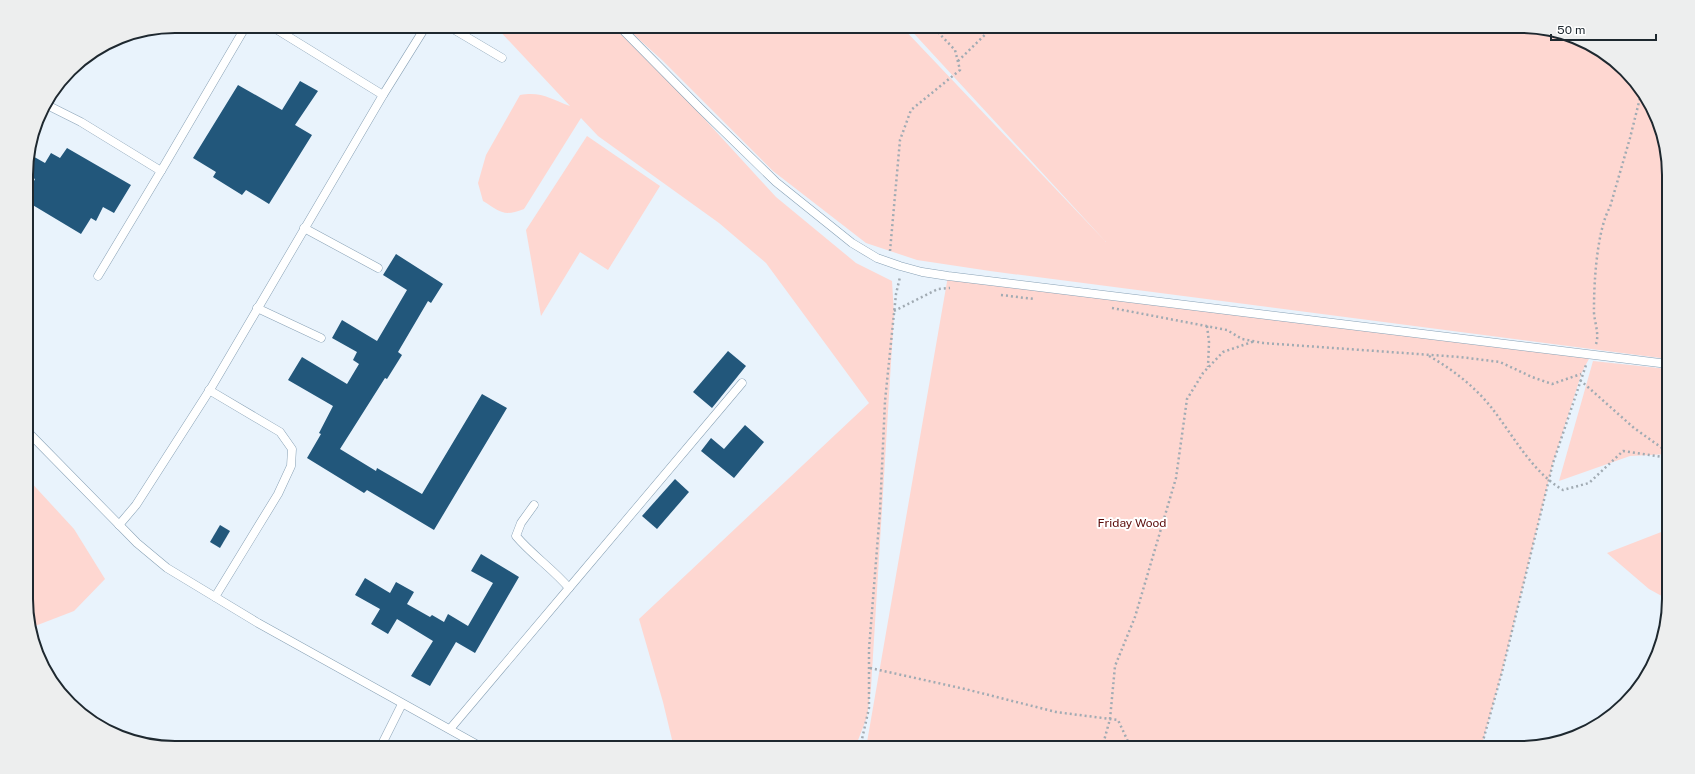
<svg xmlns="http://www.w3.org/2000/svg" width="1695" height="774" viewBox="0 0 1695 774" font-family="'Public Sans',sans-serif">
<rect width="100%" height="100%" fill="#e9f3fc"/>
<g fill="#fed7d1">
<path d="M495 26H613L634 42 776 197 856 263 892 281 894 314 871 688 867 717 855 748H674L663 702 639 619 869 403 766 263 719 223 598 136 581 118 524 209C503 217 501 212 483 201L478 183 486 155 520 95C541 91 551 99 570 106Z"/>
<polygon points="624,26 901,26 1106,242 907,26 1520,26 1577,37 1611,57 1638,84 1658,118 1668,155 1668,359 990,271 917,260 866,243 773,171 662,60"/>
<polygon points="587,136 660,186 608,270 580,252 541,316 526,230"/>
<polygon points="948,276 1591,355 1582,372 1553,463 1502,672 1481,748 866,748"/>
<polygon points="1593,361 1668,369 1669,454 1630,456 1559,481"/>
<polygon points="27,478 74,529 105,579 74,611 35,626 27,614"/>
<polygon points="1669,529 1669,600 1649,589 1607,553"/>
</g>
<g fill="#22577b">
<polygon points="300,81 318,91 295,125 312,135 269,204 246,190 242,195 213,177 216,172 193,158 238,85 282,110"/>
<polygon points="67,148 131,185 114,213 103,207 96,221 91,218 81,234 26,201 34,186 32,185 35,179 26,174 29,154 45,163 51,153 60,158"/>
<polygon points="396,254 443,284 431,303 428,301 398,352 402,355 387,379 385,378 340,449 376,471 377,468 422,494 482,394 507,408 434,530 367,490 364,493 307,458 321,434 319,433 333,406 288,380 302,357 347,384 359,364 353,360 357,352 332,338 342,320 377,341 407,290 383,275"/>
<polygon points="728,351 746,366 712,408 693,392"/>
<polygon points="745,425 764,442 734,478 701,451 711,438 724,449"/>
<polygon points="675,479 689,492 657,529 642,516"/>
<polygon points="220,525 230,531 220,548 210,542"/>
<polygon points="481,554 519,577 475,653 456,642 430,686 411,676 433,641 397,619 388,634 371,624 380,609 355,595 365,578 390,593 396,582 414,592 407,604 430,617 432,615 444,622 448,614 468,626 493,583 471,571"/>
</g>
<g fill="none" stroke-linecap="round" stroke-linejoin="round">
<defs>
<g id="lane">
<polyline points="271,26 383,95"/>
<polyline points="448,26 502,58"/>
<polyline points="619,26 700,108 776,182 852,243 877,258 900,266 922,272 948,276 1668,364"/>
<polyline points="45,104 81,122 161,171 246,26"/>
<polyline points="304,228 378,268"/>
<polyline points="98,276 161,171"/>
<polyline points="257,308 321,338"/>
<polyline points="209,390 280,432 292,449 291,466 278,494 215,597"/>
<polyline points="27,431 137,543 167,568 258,623 483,748"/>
<polyline points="119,525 136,505 211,388 383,95 426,26"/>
<polyline points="569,588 742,383"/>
<path d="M450 729 569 588C553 569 532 555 516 536L521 523 534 505"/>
<polyline points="380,748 402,704"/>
</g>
</defs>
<use href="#lane" stroke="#88a1b5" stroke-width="9"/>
<g stroke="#a1abb3" stroke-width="2.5" stroke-dasharray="2 3" stroke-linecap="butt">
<polyline points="958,61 994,26"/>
<polyline points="890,251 900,140 911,110 960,70 955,50 932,26"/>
<polyline points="1001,295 1034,299"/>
<polyline points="1112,308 1227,330 1242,339 1263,343 1460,357 1500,362 1532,377 1552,384 1581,374"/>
<polyline points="894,311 938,289 950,288"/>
<polyline points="1207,326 1209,342 1208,367"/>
<path d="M1596 344C1600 333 1593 319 1594 308 1594 281 1597 230 1610 207L1630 138 1642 90"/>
<path d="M1429 356C1452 369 1474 386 1491 407 1513 435 1532 472 1563 490L1589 483 1623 451 1669 458"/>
<polyline points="1580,380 1634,428 1669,453"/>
<polyline points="870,668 965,689 1056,712 1118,720 1131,748"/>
<polyline points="860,748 869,708 869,649 880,511 885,401 896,294 900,277"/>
<polyline points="1102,748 1110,719 1115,666 1135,617 1176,478 1187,399 1203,373 1223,352 1255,341"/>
<polyline points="1481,748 1502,672 1553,463 1586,365"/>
</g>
<use href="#lane" stroke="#fff" stroke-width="8"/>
</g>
<g text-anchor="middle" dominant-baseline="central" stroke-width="4" stroke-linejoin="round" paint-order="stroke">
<g font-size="12" fill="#590907" stroke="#fff">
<text x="1132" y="523">Friday Wood</text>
</g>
</g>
<path d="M0 0H1695V774H0ZM175 33H1520A142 142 0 0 1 1662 175V599A142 142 0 0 1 1520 741H175A142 142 0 0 1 33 599V175A142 142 0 0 1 175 33Z" fill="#edeeee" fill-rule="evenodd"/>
<path fill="none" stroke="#1e282f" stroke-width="2" d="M175 33H1520A142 142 0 0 1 1662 175V599A142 142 0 0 1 1520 741H175A142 142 0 0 1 33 599V175A142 142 0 0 1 175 33Z"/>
<path d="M1551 34v6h105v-6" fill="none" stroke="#1e282f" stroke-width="2"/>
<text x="1557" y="34" font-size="12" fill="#1e282f" stroke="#ffffff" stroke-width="3" paint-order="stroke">50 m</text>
</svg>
